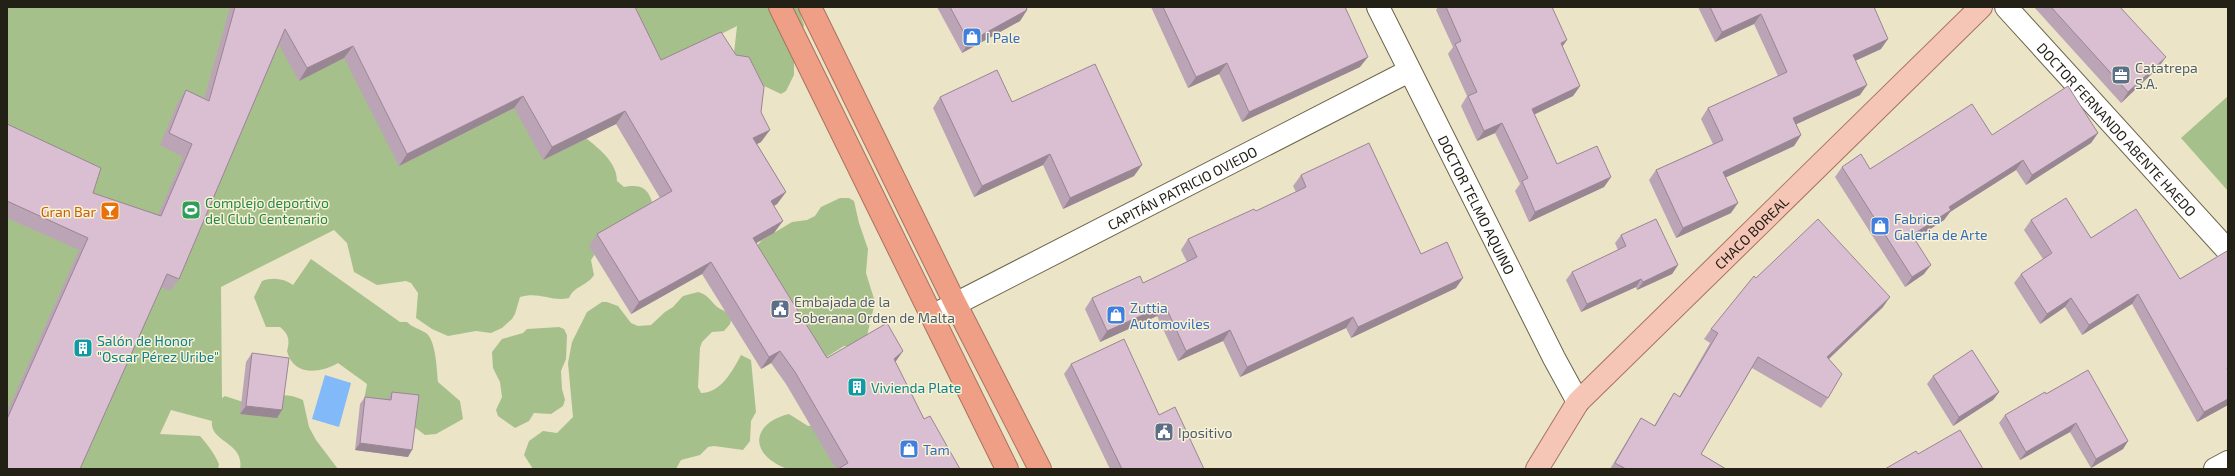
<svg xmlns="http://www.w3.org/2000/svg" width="2235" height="476" viewBox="0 0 2235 476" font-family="'Exo 2',sans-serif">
<rect width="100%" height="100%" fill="#ece4c7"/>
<g fill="#a6c08c">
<path d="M7 7H798L804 25 794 64V75L786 91 781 94 760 84 734 53 737 26 529 131H578C593 145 617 159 617 181L624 187C653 181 652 202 656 224L599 248 591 260 594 275C587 286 574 286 569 298 551 302 539 291 520 297L515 314 512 319 502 328 491 333 476 331 448 336 432 329 416 318 418 293 411 283 406 281 377 285 354 272 347 243 334 230 221 287 222 398 225 396 255 406C275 396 282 391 303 400L309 427 316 440 338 469H240C245 442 209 442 212 421L171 410 160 434 200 436C208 445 214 453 219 464L218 469H7Z"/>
<polygon points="2228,96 2228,191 2181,138"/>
<polygon points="840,198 849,198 854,201 859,223 868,249 866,273 875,302 866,340 854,346 844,346 825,358 809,337 809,328 752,251 762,240 792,222 807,220 815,216 821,207"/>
<path d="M311 259 400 322H407C413 328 420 329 426 333 436 340 437 371 438 382L460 401 463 419 436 434 425 435 413 426 364 400 367 384 338 363C319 374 293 376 287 351 290 341 289 334 280 327H266L254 297 262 281C272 277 284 278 293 285Z"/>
<path d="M698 292C707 294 710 300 716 306 721 311 727 310 732 317L730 324 724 331 712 332 702 342 700 348 698 387 701 393C721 393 733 370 741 355L751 360 756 412 751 421 750 441 743 450 714 446 708 447 700 455 681 460 676 469H533L524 455 529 441 543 431 557 433 573 417 568 363 572 342 587 312 602 302H607L618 306 631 323 638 326 651 325 665 312 673 307 683 296Z"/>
<polygon points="559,327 564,329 567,335 566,359 561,371 562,389 565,400 563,406 551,414 534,413 529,421 515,428 498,416 496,410 502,397 500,382 493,368 492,352 502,339 523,333 527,329"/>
<path d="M789 414 808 426 815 425 844 469C830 469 796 472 785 468 748 453 752 423 789 414Z"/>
</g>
<polygon fill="#82b9f9" points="325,375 351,383 339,427 312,419"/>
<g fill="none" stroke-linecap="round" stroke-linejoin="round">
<defs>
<g id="minor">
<path id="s1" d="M1378 7 1554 358 1578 402"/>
<path id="s2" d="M2006 7 2228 251"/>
<path id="s3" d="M932 316 1409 71"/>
<polyline points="2215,469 2228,462"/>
</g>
<g id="major">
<path id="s4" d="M1537 469 1578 402 1981 7"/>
</g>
<g id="highway">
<polyline points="780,7 1007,469"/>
<polyline points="810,7 955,303 1040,469"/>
</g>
</defs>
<use href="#minor" stroke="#6b644b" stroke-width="24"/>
<use href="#major" stroke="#a8735f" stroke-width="24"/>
<use href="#highway" stroke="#a8735f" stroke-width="24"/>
<use href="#minor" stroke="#fff" stroke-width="22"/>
<use href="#major" stroke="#f5c5b6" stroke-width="22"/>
<use href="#highway" stroke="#ef9f86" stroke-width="22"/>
</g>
<g fill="#bba4b5">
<polygon points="230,7 635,7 661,60 761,112 761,142 757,144 786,192 777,204 774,206 774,233 756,243 827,358 903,351 895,362 924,419 960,469 836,469 786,384 771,363 761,369 702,274 631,314 589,246 597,234 660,198 616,124 543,160 514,108 399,166 344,58 299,81 279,45 179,279 170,291 161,287 7,469 7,412 79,250 7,218 7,124 93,193 158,215 183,157 160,145 178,102 186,90 204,99"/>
<polygon points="937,7 1026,7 1027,10 1020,21 962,53"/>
<polygon points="1151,7 1345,7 1360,67 1242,122 1219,74 1188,88"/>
<polygon points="1438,7 1552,7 1562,47 1580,86 1573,96 1534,114 1557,164 1611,177 1604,187 1529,222 1515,191 1520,184 1495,133 1477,141 1461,106 1467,96 1448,54 1453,47 1436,10"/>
<polygon points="1698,7 1874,7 1881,49 1855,61 1860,95 1796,124 1801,135 1794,146 1726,177 1731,213 1676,238 1649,180 1656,170 1713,144 1701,119 1708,108 1778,76 1754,24 1715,42"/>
<polygon points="2034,7 2120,7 2158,68 2121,103"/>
<polygon points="940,97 1012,102 1134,176 1063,209 1043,165 974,197 933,108"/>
<polygon points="2098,133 2091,143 2026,185 2016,170 1950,212 1944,220 1915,239 1924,274 1905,287 1835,177 1842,167 1870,169 1992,135"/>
<polygon points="1301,175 1421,254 1456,288 1351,338 1346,328 1240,377 1223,341 1178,361 1157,316 1100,342 1085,309 1092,298 1143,283 1187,262 1181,250 1188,239 1256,211 1296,192 1293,186"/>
<polygon points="2031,220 2091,238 2180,279 2228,252 2228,405 2197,422 2132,304 2082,335 2065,307 2040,324 2014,283 2021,274 2043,259 2024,230"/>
<polygon points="1621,235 1678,265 1672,274 1637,290 1636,287 1581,312 1566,280 1572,272 1618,250 1615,243"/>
<polygon points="1756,278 1883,307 1829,359 1828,398 1821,408 1752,368 1701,454 1726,469 1610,469 1634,429 1641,418 1654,426 1667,404 1674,393 1679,397 1710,343 1704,339 1711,329"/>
<polygon points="252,353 282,410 277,418 240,414 246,362"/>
<polygon points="1071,364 1159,415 1204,469 1110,469 1064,374"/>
<polygon points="1933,376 1999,392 1993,400 1953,426 1927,384"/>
<polygon points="392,392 408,457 355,450 360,404 365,397 387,399"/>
<polygon points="2046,394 2128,441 2123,449 2091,468 2070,432 2020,460 1999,423 2005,415"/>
</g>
<g fill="#998693">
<polygon points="1027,10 1020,21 962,53 969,42"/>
<polygon points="1761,14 1754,24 1715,42 1722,32"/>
<polygon points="1888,39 1881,49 1846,65 1853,55"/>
<polygon points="1567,40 1560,50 1561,43"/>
<polygon points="353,46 344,58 299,81 307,68"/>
<polygon points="1368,57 1360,67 1242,122 1249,112"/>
<polygon points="2166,57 2158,68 2121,103 2128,92"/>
<polygon points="1227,63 1219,74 1188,88 1196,77"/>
<polygon points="1867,85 1860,95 1786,129 1793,118"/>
<polygon points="1580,86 1573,96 1525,119 1532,109"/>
<polygon points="523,96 514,108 399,166 407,154"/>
<polygon points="625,111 616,124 543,160 552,147"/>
<polygon points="1502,123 1495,133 1477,141 1484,131"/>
<polygon points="770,130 761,142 745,150 753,138"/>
<polygon points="2098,133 2091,143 2026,185 2032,175"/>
<polygon points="1801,135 1794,146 1716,182 1723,172"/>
<polygon points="1050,154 1043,165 974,197 982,186"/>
<polygon points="2023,160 2016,170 1950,212 1944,220 1906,245 1912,235 1949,207"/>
<polygon points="1142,165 1134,176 1063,209 1070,198"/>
<polygon points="1611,177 1604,187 1529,222 1535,212"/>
<polygon points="786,192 777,204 762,213 771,201"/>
<polygon points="1738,203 1731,213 1676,238 1683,228"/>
<polygon points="783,221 774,233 744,250 753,238"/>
<polygon points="711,262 702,274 631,314 639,302"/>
<polygon points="1678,265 1672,274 1637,290 1643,282"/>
<polygon points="1931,265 1924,274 1905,287 1912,277"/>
<polygon points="1463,278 1456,288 1351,338 1358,327"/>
<polygon points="1641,279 1636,287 1581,312 1587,304"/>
<polygon points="2138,294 2132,304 2082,335 2089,325"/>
<polygon points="1890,297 1883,307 1820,367 1827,357"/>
<polygon points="2071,298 2065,307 2040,324 2047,314"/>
<polygon points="1165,305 1157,316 1100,342 1107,331"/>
<polygon points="1353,317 1346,328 1240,377 1247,367"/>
<polygon points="1230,330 1223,341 1178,361 1186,351"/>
<polygon points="780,351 771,363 761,369 769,357"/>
<polygon points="903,351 894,364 894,359"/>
<polygon points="1999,392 1993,400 1953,426 1959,417"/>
<polygon points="2228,399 2228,405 2197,422 2204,412"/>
<polygon points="246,406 282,410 277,418 240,414"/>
<polygon points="2076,423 2070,432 2020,460 2026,452"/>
<polygon points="2128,441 2123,449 2091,468 2096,459"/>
<polygon points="360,443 412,450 408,457 355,450"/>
</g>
<g fill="#dabfd2" stroke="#998693">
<polygon points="235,7 635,7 661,60 721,32 736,55 749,57 764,87 761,112 770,130 753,138 786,192 771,201 783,221 753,238 827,358 887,323 903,351 894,359 924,419 930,416 960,469 838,469 848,463 795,372 780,351 769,357 711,262 639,302 597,234 672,191 625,111 552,147 523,96 407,154 353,46 307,68 285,29 179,279 167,274 80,469 7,469 7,419 88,238 7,201 7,124 101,168 93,193 161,216 192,144 169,133 186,90 209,101"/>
<polygon points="950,7 1026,7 1027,10 969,42"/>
<polygon points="1163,7 1345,7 1368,57 1249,112 1227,63 1196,77"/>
<polygon points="1446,7 1552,7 1567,40 1561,43 1580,86 1532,109 1557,164 1597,146 1611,177 1535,212 1522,181 1528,178 1502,123 1484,131 1468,96 1477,92 1455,44 1461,41"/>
<polygon points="1710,7 1874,7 1888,39 1853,55 1867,85 1793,118 1801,135 1723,172 1738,203 1683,228 1656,170 1723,140 1708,108 1787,72 1761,14 1722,32"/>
<polygon points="2051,7 2120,7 2166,57 2128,92"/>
<polygon points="1095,64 1142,165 1070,198 1050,154 982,186 940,97 997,70 1012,102"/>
<polygon points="2068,86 2098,133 2032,175 2023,160 1949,207 1951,210 1912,235 1931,265 1912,277 1842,167 1861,154 1870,169 1972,104 1992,135"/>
<polygon points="1369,143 1421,254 1447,242 1463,278 1358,327 1353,317 1247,367 1230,330 1186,351 1165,305 1107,331 1092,298 1140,276 1143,283 1197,257 1188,239 1254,209 1256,211 1306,187 1301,175"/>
<polygon points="2066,198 2091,238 2136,209 2180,279 2227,251 2228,252 2228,368 2227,368 2228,371 2228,399 2204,412 2138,294 2089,325 2071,298 2047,314 2021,274 2052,253 2031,220"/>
<polygon points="1656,219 1678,265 1643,282 1641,279 1587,304 1572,272 1626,246 1621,235"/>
<polygon points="1818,219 1890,297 1827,357 1842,374 1828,398 1758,357 1701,454 1726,469 1626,469 1615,463 1641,418 1655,426 1674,393 1680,397 1718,333 1711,329 1754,276 1756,278"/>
<polygon points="1124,339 1159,415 1175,407 1204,469 1122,469 1071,364"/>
<polygon points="1972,350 1999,392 1959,417 1933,376"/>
<polygon points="252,353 289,358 282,410 246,406"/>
<polygon points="2088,370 2128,441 2096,459 2076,423 2026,452 2005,415 2045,392 2046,394"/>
<polygon points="392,392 419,395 412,450 360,443 365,397 391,400"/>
<polygon points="1960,430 1983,469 1885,469 1916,451 1918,454"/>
</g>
<defs>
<symbol id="shop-square" viewBox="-11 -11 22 22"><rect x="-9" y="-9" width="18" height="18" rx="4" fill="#3f7fe0" stroke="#f9f2d4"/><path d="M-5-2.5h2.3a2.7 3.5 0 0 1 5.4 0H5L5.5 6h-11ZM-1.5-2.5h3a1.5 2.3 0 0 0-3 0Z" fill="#fff"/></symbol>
<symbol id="office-square" viewBox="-11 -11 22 22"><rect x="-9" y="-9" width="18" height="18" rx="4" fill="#5c6f8a" stroke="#f9f2d4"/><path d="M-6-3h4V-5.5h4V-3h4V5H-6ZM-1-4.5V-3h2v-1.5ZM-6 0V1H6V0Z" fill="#fff"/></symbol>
<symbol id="stadium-square" viewBox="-11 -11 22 22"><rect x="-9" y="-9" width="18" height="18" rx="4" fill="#2e9e5b" stroke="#f9f2d4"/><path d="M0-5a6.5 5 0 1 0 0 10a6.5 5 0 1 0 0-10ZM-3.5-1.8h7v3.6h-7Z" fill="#fff"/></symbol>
<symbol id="bar-square" viewBox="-11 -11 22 22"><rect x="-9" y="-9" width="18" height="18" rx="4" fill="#e8710a" stroke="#f9f2d4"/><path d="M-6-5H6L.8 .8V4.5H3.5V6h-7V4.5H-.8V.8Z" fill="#fff"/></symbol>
<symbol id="civic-square" viewBox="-11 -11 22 22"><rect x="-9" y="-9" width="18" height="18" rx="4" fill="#5c6f8a" stroke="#f9f2d4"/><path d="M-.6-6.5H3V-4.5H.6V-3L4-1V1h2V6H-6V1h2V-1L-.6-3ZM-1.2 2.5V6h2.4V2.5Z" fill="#fff"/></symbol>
<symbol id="building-square" viewBox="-11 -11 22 22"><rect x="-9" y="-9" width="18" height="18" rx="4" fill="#0f9aa8" stroke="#f9f2d4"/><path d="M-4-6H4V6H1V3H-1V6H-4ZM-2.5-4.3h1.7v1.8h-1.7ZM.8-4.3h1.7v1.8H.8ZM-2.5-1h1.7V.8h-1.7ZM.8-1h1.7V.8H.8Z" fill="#fff"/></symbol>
</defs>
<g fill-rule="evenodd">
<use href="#shop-square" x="961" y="26" width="22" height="22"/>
<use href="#office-square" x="2110" y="64" width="22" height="22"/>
<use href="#stadium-square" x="180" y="199" width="22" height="22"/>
<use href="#bar-square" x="99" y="200" width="22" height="22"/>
<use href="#shop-square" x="1869" y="215" width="22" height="22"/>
<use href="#civic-square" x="769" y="298" width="22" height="22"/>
<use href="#shop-square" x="1105" y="304" width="22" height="22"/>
<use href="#building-square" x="72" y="337" width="22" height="22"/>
<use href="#building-square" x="846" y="376" width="22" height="22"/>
<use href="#civic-square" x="1153" y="421" width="22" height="22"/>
<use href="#shop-square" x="898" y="438" width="22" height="22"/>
</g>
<g text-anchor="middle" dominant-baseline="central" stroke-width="3" stroke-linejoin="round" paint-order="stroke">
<g font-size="14" fill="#366cbe" stroke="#f9f2d4" text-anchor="start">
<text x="986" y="37">I Pale</text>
<text x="1894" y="218">Fabrica<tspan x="1894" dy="16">Galeria de Arte</tspan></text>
<text x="1130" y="307">Zuttia<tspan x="1130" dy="16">Automoviles</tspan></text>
<text x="923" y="449">Tam</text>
</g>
<g font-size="14" fill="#4e5e75" stroke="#f9f2d4" text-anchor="start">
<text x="2135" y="67">Catatrepa<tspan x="2135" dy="16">S.A.</tspan></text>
<text x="794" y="301">Embajada de la<tspan x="794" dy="16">Soberana Orden de Malta</tspan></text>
<text x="1178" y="432">Ipositivo</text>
</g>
<g font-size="14" fill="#232016" stroke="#f9f2d4">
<text stroke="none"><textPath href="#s2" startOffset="165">DOCTOR FERNANDO ABENTE HAEDO</textPath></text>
<text stroke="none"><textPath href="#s3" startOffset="281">CAPITÁN PATRICIO OVIEDO</textPath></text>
<text stroke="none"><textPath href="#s1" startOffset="221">DOCTOR TELMO AQUINO</textPath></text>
<text stroke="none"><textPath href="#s4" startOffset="321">CHACO BOREAL</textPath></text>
</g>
<g font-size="14" fill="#27864d" stroke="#f9f2d4" text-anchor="start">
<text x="205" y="202">Complejo deportivo<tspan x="205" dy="16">del Club Centenario</tspan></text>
</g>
<g font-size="14" fill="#c56008" stroke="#f9f2d4" text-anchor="end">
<text x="96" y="211">Gran Bar</text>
</g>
<g font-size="14" fill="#0d838f" stroke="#f9f2d4" text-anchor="start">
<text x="97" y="340">Salón de Honor<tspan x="97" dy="16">"Oscar Pérez Uribe"</tspan></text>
<text x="871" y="387">Vivienda Plate</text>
</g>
</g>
<rect width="2235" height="476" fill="none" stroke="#232016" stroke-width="16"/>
</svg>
